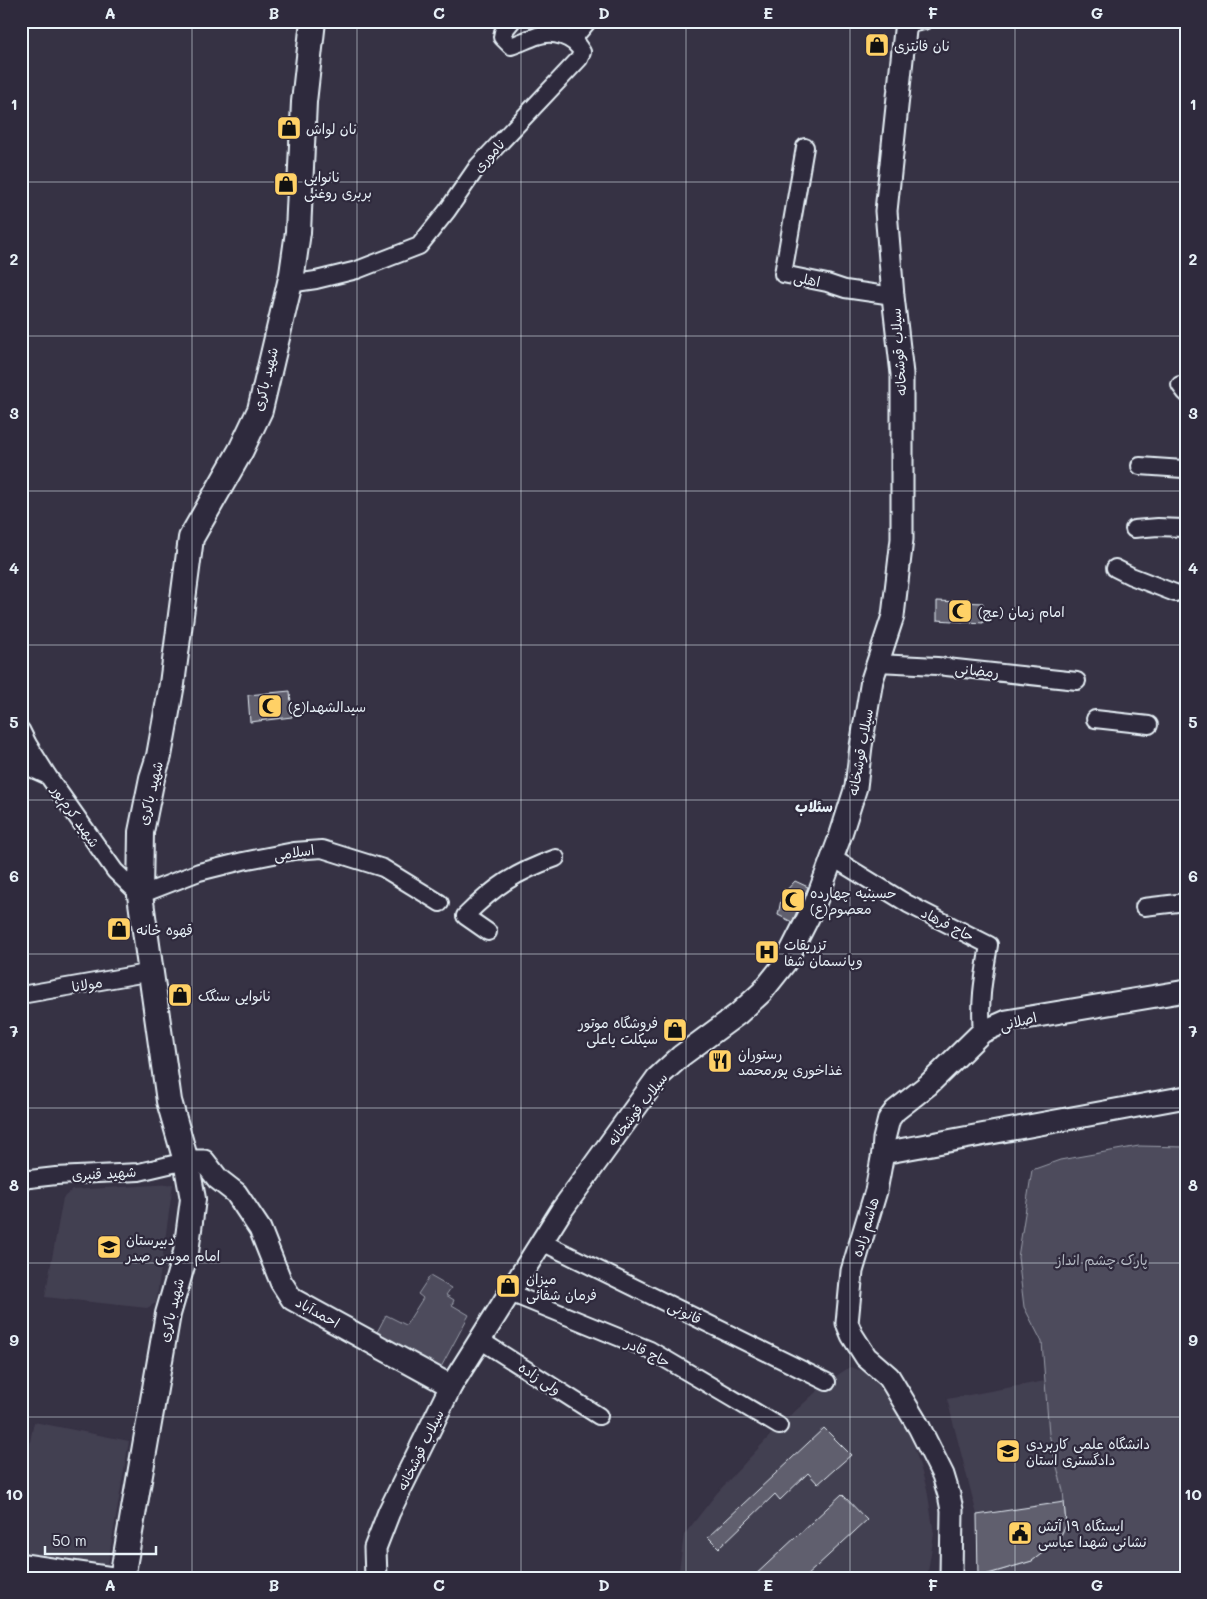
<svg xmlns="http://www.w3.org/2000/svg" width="1207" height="1599" viewBox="0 0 1207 1599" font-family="Mali,'Playpen Sans Arabic',sans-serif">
<rect width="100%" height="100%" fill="#363244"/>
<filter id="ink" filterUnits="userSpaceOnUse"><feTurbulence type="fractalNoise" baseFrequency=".02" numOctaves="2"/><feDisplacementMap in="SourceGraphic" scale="10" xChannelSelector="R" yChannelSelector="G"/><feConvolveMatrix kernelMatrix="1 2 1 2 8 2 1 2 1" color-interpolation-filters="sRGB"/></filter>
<g filter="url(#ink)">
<g fill="#433f51">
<polygon points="173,1184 156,1303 147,1308 45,1297 63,1198 72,1190"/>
<polygon points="850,1367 870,1373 909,1430 927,1489 934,1534 927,1578 678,1578 684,1535 717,1493 779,1426 827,1382"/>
<polygon points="1045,1381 1064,1502 977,1515 947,1399"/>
<polygon points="34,1422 129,1441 107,1569 21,1555 21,1487"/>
</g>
<g fill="#4d4b5c" stroke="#9a9eaa">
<polygon points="1139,1146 1186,1147 1186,1578 975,1578 1032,1561 1058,1541 1066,1525 1063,1491 1049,1434 1042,1342 1024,1307 1018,1257 1032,1170 1060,1160"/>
<polygon points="430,1276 451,1288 446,1295 454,1300 452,1305 469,1315 440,1369 375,1336 386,1315 406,1325 423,1298 418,1294"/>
</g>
<g fill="#605e6e" stroke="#e8f1f8">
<polygon points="937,601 983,603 983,623 937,620"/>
<polygon points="290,691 292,717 250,722 248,695"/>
<polygon points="795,881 808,887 792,922 778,915 782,895"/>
<polygon points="824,1428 851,1455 818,1484 808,1473 780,1500 775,1494 719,1548 708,1537"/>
<polygon points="842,1494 867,1520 804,1578 752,1578"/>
<polygon points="1064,1502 1066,1525 1058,1541 1032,1561 978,1577 977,1515"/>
</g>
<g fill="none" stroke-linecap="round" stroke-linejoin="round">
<defs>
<g id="minor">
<polyline points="905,25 924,21"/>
<polyline points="572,40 588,21"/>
<polyline points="805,147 783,274 827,283 845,289 893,296"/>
<path d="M289 284 316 280 357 270 419 246 447 211 478 166 579 59 582 52C574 37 553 30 537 36 528 39 520 43 511 46L502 37 503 32 512 21"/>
<polyline points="1180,385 1186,393"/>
<polyline points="1140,466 1183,469"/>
<polyline points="1134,529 1158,527 1183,528"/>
<polyline points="1115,568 1131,576 1175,593"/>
<polyline points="878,663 937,666 1077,681"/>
<polyline points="1095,719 1149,725"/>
<polyline points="21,730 28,744 48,776 91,837 115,871 140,895 199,872 243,861 294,851 322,849 383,868 440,903"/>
<polyline points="21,767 26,766 48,776"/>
<path d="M833 858 908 904 989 945C984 976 979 1000 982 1032"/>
<polyline points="1144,907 1186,902"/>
<path d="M488 932 465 916C495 886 516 872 556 858"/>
<polyline points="21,995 152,972"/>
<polyline points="21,1180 56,1176 139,1172 186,1161"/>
<polyline points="542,1242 827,1382"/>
<polyline points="510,1293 650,1350 779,1426"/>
<polyline points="480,1340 599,1416"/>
<polyline points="21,1562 123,1577"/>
</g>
<g id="tertiary">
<polyline points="883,1153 884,1139 889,1119 895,1111 928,1085 982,1032 1007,1021 1186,991"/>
<polyline points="186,1161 204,1161 218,1179 236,1193 260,1229 281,1282 292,1299 451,1386"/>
<polyline points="376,1578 375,1548 389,1512 451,1386 561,1211 657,1078 681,1056 738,1014 762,992 785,963 815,904 840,837 856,787 861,746 872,680 893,616 902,539 902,374 893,296 886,211 906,21"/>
<polyline points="951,1578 952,1510 949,1495 943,1475 919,1427 889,1377 866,1357 852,1335 847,1323 852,1271 876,1191 883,1153 1186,1097"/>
</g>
<polyline id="secondary" points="122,1578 168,1314 186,1252 193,1199 186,1161 169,1101 140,895 141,832 152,778 159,756 172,684 191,538 241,450 260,410 292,274 298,232 304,102 313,21"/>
</defs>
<use href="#minor" stroke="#e8f1f8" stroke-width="20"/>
<use href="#tertiary" stroke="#e8f1f8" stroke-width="25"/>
<use href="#secondary" stroke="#e8f1f8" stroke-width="28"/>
<use href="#minor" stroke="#2f2a3d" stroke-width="16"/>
<use href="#tertiary" stroke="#2f2a3d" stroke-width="21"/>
<use href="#secondary" stroke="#2f2a3d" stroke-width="24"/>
</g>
</g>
<path fill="none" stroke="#e8f1f8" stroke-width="1" stroke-opacity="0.55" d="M192 21V1578M357 21V1578M521 21V1578M686 21V1578M850 21V1578M1015 21V1578M21 182H1186M21 336H1186M21 491H1186M21 645H1186M21 800H1186M21 954H1186M21 1108H1186M21 1263H1186M21 1417H1186"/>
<defs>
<symbol id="shop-square" viewBox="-11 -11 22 22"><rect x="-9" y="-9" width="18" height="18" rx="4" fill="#ffd166" stroke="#2f2a3d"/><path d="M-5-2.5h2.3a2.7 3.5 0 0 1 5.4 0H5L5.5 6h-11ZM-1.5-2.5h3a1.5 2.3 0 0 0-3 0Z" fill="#111"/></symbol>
<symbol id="mosque-square" viewBox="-11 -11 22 22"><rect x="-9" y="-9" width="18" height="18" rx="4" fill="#ffd166" stroke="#2f2a3d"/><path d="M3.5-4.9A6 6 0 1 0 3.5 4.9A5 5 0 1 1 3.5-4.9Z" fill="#111"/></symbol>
<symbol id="hospital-square" viewBox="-11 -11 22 22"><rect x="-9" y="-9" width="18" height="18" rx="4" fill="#ffd166" stroke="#2f2a3d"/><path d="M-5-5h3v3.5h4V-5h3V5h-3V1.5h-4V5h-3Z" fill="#111"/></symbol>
<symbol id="restaurant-square" viewBox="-11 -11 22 22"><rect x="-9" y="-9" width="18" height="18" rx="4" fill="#ffd166" stroke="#2f2a3d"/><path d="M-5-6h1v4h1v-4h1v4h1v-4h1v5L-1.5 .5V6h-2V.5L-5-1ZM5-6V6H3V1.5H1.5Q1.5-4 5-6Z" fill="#111"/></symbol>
<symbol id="school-square" viewBox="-11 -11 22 22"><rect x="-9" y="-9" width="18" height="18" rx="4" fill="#ffd166" stroke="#2f2a3d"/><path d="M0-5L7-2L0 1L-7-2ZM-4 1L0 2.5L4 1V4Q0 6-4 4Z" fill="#111"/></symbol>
<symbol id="university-square" viewBox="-11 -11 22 22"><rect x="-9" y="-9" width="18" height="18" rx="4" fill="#ffd166" stroke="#2f2a3d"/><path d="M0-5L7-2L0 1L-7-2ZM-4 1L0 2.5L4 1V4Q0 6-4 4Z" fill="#111"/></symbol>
<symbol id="civic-square" viewBox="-11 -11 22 22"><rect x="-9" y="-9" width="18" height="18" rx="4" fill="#ffd166" stroke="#2f2a3d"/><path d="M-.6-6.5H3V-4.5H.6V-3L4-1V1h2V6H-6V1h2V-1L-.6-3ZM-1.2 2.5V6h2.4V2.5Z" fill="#111"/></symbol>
</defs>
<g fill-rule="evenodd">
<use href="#shop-square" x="863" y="31" width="28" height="28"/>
<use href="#shop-square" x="275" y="114" width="28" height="28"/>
<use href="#shop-square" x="272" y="170" width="28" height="28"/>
<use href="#mosque-square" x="946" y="597" width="28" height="28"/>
<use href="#mosque-square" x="256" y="692" width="28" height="28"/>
<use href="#mosque-square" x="779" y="886" width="28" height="28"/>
<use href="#shop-square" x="105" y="915" width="28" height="28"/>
<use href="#hospital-square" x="753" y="938" width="28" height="28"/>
<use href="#shop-square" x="166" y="981" width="28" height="28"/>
<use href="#shop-square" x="661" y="1016" width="28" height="28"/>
<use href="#restaurant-square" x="706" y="1047" width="28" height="28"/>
<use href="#school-square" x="95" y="1233" width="28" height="28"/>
<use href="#shop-square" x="494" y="1272" width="28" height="28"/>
<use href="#university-square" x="994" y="1437" width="28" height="28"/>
<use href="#civic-square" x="1006" y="1519" width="28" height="28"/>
</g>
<g text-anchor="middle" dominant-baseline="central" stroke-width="4.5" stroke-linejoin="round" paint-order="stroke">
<g font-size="14" fill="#e8f1f8" stroke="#2f2a3d" text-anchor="start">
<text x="894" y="45">نان فانتزی</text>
<text x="306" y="128">نان لواش</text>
<text x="304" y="176">نانوایی<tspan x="304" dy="16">بربری روغنی</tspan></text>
<text x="978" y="611">امام زمان (عج)</text>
<text x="288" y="706">سیدالشهدا(ع)</text>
<text x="810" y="892">حسینیه چهارده<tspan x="810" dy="16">معصوم(ع)</tspan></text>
<text x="136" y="929">قهوه خانه</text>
<text x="784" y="944">تزریقات<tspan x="784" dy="16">وپانسمان شفا</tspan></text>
<text x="198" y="995">نانوایی سنگک</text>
<text x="658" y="1022" text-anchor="end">فروشگاه موتور<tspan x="658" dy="16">سیکلت یاعلی</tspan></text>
<text x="738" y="1053">رستوران<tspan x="738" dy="16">غذاخوری پورمحمد</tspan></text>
<text x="126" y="1239">دبیرستان<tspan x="126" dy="16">امام موسی صدر</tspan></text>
<text x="526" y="1278">میزان<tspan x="526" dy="16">فرمان شفائی</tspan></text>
<text x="1026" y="1443">دانشگاه علمی کاربردی<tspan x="1026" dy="16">دادگستری استان</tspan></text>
<text x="1038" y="1525">ایستگاه ۱۹ آتش<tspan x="1038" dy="16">نشانی شهدا عباسی</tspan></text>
</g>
<g font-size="14" fill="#e8f1f8" stroke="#2f2a3d">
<text transform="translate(489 155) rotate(-48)">ناموری</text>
<text transform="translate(807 279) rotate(11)">اهلی</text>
<text transform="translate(898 352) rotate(-94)">سیلاب قوشخانه</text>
<text transform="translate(265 379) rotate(-76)">شهید باکری</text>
<text transform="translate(977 670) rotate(6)">رمضانی</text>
<text transform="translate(860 752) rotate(-80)">سیلاب قوشخانه</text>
<text transform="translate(150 793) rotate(-76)">شهید باکری</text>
<text transform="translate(76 816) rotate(55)">شهید کرم‌پور</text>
<text transform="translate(294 852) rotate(-8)">اسلامی</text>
<text transform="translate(948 924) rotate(27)">حاج فرهاد</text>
<text transform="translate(87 984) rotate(-10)">مولانا</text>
<text transform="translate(1018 1021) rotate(-14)">اصلانی</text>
<text transform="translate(637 1109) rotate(-52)">سیلاب قوشخانه</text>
<text transform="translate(104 1173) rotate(-3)">شهید قنبری</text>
<text transform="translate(865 1227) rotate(-73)">هاشم زاده</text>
<text transform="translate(171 1310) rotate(-76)">شهید باکری</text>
<text transform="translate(318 1312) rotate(29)">احمدآباد</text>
<text transform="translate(685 1312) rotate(26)">قانونی</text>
<text transform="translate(648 1352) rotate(26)">حاج قادر</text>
<text transform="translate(540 1378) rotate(33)">ولی زاده</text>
<text transform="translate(420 1450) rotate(-64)">سیلاب قوشخانه</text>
</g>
<g font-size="14" fill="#b2b7c1" stroke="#2f2a3d">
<text x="1102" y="1259">پارک چشم انداز</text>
</g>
<g font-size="15" font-weight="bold" fill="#e8f1f8" stroke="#2f2a3d">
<text x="814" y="806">سئلاب</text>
</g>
</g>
<rect width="1207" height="1599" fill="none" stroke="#2f2a3d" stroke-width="55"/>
<path d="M45 1546v8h111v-8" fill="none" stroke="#e8f1f8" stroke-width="2.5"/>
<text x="52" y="1546" font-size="15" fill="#e8f1f8" stroke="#2f2a3d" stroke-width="4" paint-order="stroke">50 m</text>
<rect x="28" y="28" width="1152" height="1544" fill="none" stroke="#e8f1f8" stroke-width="2"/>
<g font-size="16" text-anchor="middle" font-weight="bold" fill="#e8f1f8">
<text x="110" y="19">A</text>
<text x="274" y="19">B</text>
<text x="439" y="19">C</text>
<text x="604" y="19">D</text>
<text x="768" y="19">E</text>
<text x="933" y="19">F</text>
<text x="1097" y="19">G</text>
<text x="14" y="110">1</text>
<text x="1193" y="110">1</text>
<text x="14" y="265">2</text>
<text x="1193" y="265">2</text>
<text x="14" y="419">3</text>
<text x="1193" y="419">3</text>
<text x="14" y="574">4</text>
<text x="1193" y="574">4</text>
<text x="14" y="728">5</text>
<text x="1193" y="728">5</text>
<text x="14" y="882">6</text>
<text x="1193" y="882">6</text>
<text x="14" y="1037">7</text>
<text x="1193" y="1037">7</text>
<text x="14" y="1191">8</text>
<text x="1193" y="1191">8</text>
<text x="14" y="1346">9</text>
<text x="1193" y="1346">9</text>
<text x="14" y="1500">10</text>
<text x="1193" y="1500">10</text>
<text x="110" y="1591">A</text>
<text x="274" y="1591">B</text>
<text x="439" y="1591">C</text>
<text x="604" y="1591">D</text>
<text x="768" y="1591">E</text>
<text x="933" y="1591">F</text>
<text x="1097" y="1591">G</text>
</g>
</svg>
